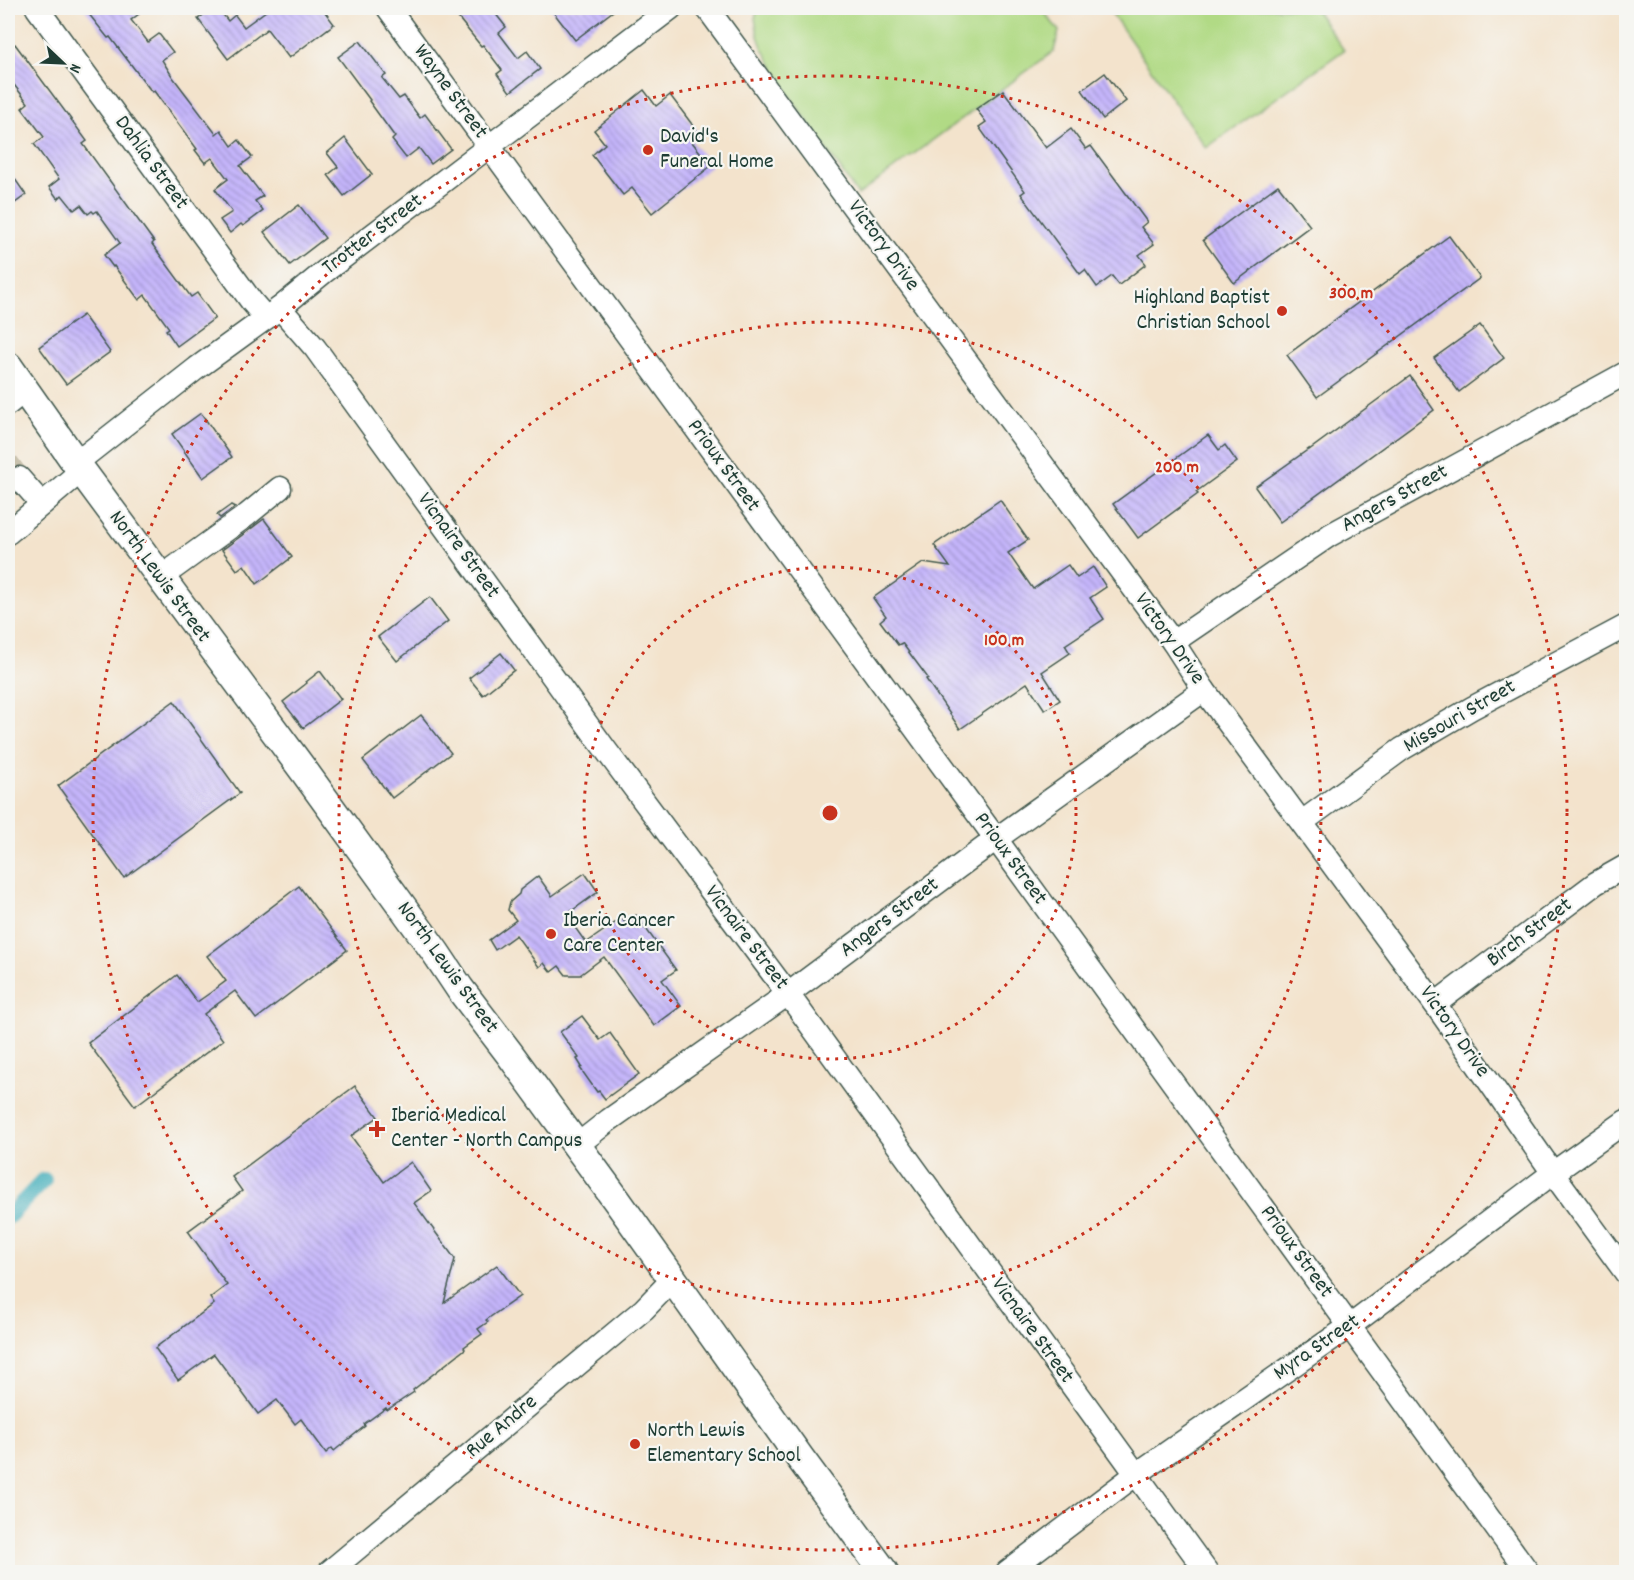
<svg xmlns="http://www.w3.org/2000/svg" width="1634" height="1580" viewBox="0 0 1634 1580" font-family="Dekko,sans-serif">
<defs>
<pattern id="building-back-hatch" width="6" height="6" patternUnits="userSpaceOnUse" patternTransform="scale(1.5)"><rect width="6" height="6" fill="#c5b5fb"/><path d="M-1 5l2 2M0 0l6 6M5-1l2 2" fill="none" stroke="#9f94cc"/></pattern>
</defs>
<rect width="100%" height="100%" fill="#f6f6f2"/>
<filter id="ink" filterUnits="userSpaceOnUse"><feTurbulence type="fractalNoise" baseFrequency=".0167" numOctaves="2"/><feDisplacementMap in="SourceGraphic" scale="12" xChannelSelector="R" yChannelSelector="G"/><feConvolveMatrix kernelMatrix="1 2 1 2 8 2 1 2 1" color-interpolation-filters="sRGB"/></filter>
<filter id="wash" filterUnits="userSpaceOnUse"><feTurbulence type="fractalNoise" baseFrequency=".008" numOctaves="4" result="noise"/><feDisplacementMap in="SourceGraphic" scale="24" xChannelSelector="R" yChannelSelector="G"/><feGaussianBlur stdDeviation="1.35" result="paint"/><feColorMatrix in="noise" values="0 0 0 0 0 0 0 0 0 0 0 0 0 0 0 0 0 1.4 0 .05"/><feComposite in="paint" operator="in"/></filter>
<g filter="url(#wash)">
<rect width="100%" height="100%" fill="#f3e3cc"/>
<g fill="#b1da85" stroke="#688c5c" stroke-width="1.5">
<polygon points="758,8 1041,8 1059,31 1054,51 858,195 790,96 762,47 758,36 755,18"/>
<polygon points="1108,8 1314,8 1344,50 1206,148"/>
</g>
<g fill="none" stroke-linecap="round" stroke-linejoin="round">
<polyline stroke="#3cacb9" stroke-width="16" points="8,1217 44,1180"/>
</g>
<g id="blocks">
<g fill="url(#building-back-hatch)">
<polygon points="84,8 147,8 131,20 148,42 159,34 173,52 162,60 172,76 216,134 221,130 232,146 239,140 252,157 240,166 263,196 255,201 263,211 243,226 241,224 230,233 220,220 232,212 215,189 228,179 212,158 205,163 195,150 197,149 154,91 152,92 110,37 108,38"/>
<polygon points="213,8 218,8 228,21 235,15 244,27 270,8 322,8 334,24 289,58 267,29 228,59 198,19"/>
<polygon points="465,8 491,8 506,27 499,33 518,58 527,51 540,69 510,92 497,74 502,70 483,45 481,46 456,15"/>
<polygon points="550,8 617,8 575,40"/>
<polygon points="360,41 386,75 382,78 399,99 404,96 420,118 425,114 451,149 431,164 419,148 406,158 392,140 395,137 369,101 370,100 338,57"/>
<polygon points="15,44 87,141 83,144 154,242 152,244 191,297 197,293 215,318 177,346 166,330 169,328 145,295 139,300 114,266 113,267 104,255 120,243 97,211 94,213 92,211 88,214 81,205 74,210 62,195 58,199 49,187 59,179 34,144 44,137 22,108 28,103 8,77 8,50"/>
<polygon points="1105,73 1126,101 1103,119 1082,90"/>
<polygon points="644,90 656,106 670,95 700,135 692,142 711,166 652,213 632,188 623,195 592,155 605,144 594,130"/>
<polygon points="1003,90 1046,148 1071,129 1086,149 1091,146 1147,222 1141,227 1154,244 1139,255 1146,264 1119,285 1112,276 1097,287 1085,270 1080,274 1021,194 1025,191 979,127 986,122 976,109"/>
<polygon points="345,138 372,174 344,196 328,175 338,167 327,153"/>
<polygon points="8,169 26,195 8,208"/>
<polygon points="1278,185 1310,226 1234,283 1203,240"/>
<polygon points="299,205 325,238 290,265 264,232"/>
<polygon points="1449,236 1480,278 1317,397 1287,355"/>
<polygon points="83,315 110,352 66,384 39,347"/>
<polygon points="1480,325 1504,358 1459,392 1434,358"/>
<polygon points="1410,376 1434,410 1280,522 1255,487 1309,449 1309,450"/>
<polygon points="201,413 232,457 203,478 172,434"/>
<polygon points="1208,435 1219,450 1225,445 1237,462 1196,492 1198,494 1138,538 1113,504"/>
<polygon points="8,449 20,465 16,465 11,468 8,472"/>
<polygon points="1000,500 1028,540 1008,553 1033,589 1068,565 1077,578 1093,567 1106,587 1090,598 1104,619 1065,645 1070,653 1042,672 1060,700 1045,710 1027,683 960,729 926,679 928,678 902,643 898,645 880,621 886,616 873,598 923,563 950,567 934,545"/>
<polygon points="231,505 235,507 220,518 217,515"/>
<polygon points="264,519 292,557 257,584 244,565 237,570 222,550"/>
<polygon points="430,597 448,621 397,661 378,637"/>
<polygon points="501,653 514,670 483,695 469,678"/>
<polygon points="320,671 341,699 303,728 283,702 307,683 306,682"/>
<polygon points="174,701 240,793 124,878 58,786"/>
<polygon points="421,715 451,753 392,798 363,760"/>
<polygon points="585,873 598,892 566,915 586,943 622,918 625,923 636,915 676,970 662,980 681,1006 654,1026 604,957 580,975 566,975 559,966 551,972 544,963 539,967 516,935 495,950 489,940 516,920 508,910 510,902 519,894 520,890 538,876 552,896"/>
<polygon points="299,886 347,950 256,1019 235,991 204,1014 223,1040 135,1106 88,1043 177,975 197,1002 210,993 226,981 207,956"/>
<polygon points="582,1016 600,1040 610,1033 639,1074 605,1099 599,1091 597,1092 580,1068 582,1067 577,1059 579,1058 560,1032"/>
<polygon points="355,1086 378,1117 351,1136 372,1165 384,1182 411,1162 431,1191 414,1203 455,1259 444,1303 497,1265 520,1296 486,1320 488,1322 478,1329 482,1334 464,1347 465,1349 413,1390 414,1392 387,1410 386,1408 364,1424 365,1426 334,1451 332,1448 326,1453 301,1419 295,1424 277,1400 258,1414 214,1354 178,1380 155,1348 214,1304 210,1298 227,1285 188,1231 242,1191 232,1177"/>
</g>
</g>
</g>
<g filter="url(#ink)">
<use href="#blocks" fill-opacity="0" stroke="#3f564b" stroke-width="1.5"/>
<g fill="none" stroke-linecap="round" stroke-linejoin="round">
<polyline stroke="#c9c2ae" stroke-width="22" stroke-dasharray="22 11" stroke-linecap="butt" points="8,463 19,478"/>
<defs>
<g id="minor">
<polyline points="37,8 252,302 266,318"/>
<polyline points="388,8 996,839 1528,1572"/>
<polyline points="707,8 1173,642 1204,690 1435,1004 1553,1173 1626,1273"/>
<polyline points="280,308 315,348 605,749 788,994 1207,1572"/>
<polyline points="8,404 25,390"/>
<polyline points="76,463 197,368 280,308 324,272 671,8"/>
<polyline points="19,478 42,504"/>
<polyline points="8,533 81,471"/>
<polyline points="160,578 247,515 280,488"/>
<polyline points="1173,642 1330,535 1626,373"/>
<polyline points="1302,822 1402,749 1472,708 1626,626"/>
<polyline points="1435,1004 1596,883 1626,866"/>
<polyline points="576,1146 609,1120 788,994 996,839 1204,690"/>
<polyline points="329,1572 644,1309 673,1279"/>
<polyline points="1007,1572 1135,1475 1350,1326 1553,1173 1626,1121"/>
</g>
<polyline id="major" points="8,366 76,463 304,771 436,953 460,989 509,1053 618,1202 800,1458 884,1572"/>
</defs>
<use href="#minor" stroke="#3f564b" stroke-width="25"/>
<use href="#major" stroke="#3f564b" stroke-width="31"/>
<use href="#minor" stroke="#fff" stroke-width="22"/>
<use href="#major" stroke="#fff" stroke-width="28"/>
</g>
</g>
<g fill="none" stroke="#c8321e" stroke-width="3" stroke-dasharray="3 6">
<circle cx="830" cy="813" r="246"/>
<circle cx="830" cy="813" r="491"/>
<circle cx="830" cy="813" r="737"/>
</g>
<g fill="#c8321e" stroke="#f6f6f2" stroke-width="2">
<circle cx="648" cy="150" r="6"/>
<circle cx="1282" cy="311" r="6"/>
<circle cx="551" cy="934" r="6"/>
<path d="M374 1120h6v6h6v6h-6v6h-6v-6h-6v-6h6z"/>
<circle cx="635" cy="1444" r="6"/>
</g>
<g text-anchor="middle" dominant-baseline="central" stroke-width="4.5" stroke-linejoin="round" paint-order="stroke">
<g font-size="22" fill="#1f3d34" stroke="#f6f6f2">
<text transform="translate(450 92) rotate(54)">Wayne Street</text>
<text transform="translate(151 163) rotate(54)">Dahlia Street</text>
<text transform="translate(373 235) rotate(-37)">Trotter Street</text>
<text transform="translate(883 246) rotate(54)">Victory Drive</text>
<text transform="translate(723 466) rotate(54)">Prioux Street</text>
<text transform="translate(1395 499) rotate(-29)">Angers Street</text>
<text transform="translate(458 546) rotate(54)">Vicnaire Street</text>
<text transform="translate(159 577) rotate(54)">North Lewis Street</text>
<text transform="translate(1169 639) rotate(55)">Victory Drive</text>
<text transform="translate(1460 717) rotate(-30)">Missouri Street</text>
<text transform="translate(1010 859) rotate(54)">Prioux Street</text>
<text transform="translate(890 918) rotate(-37)">Angers Street</text>
<text transform="translate(1530 933) rotate(-37)">Birch Street</text>
<text transform="translate(746 938) rotate(53)">Vicnaire Street</text>
<text transform="translate(447 968) rotate(54)">North Lewis Street</text>
<text transform="translate(1454 1032) rotate(55)">Victory Drive</text>
<text transform="translate(1296 1252) rotate(54)">Prioux Street</text>
<text transform="translate(1032 1331) rotate(54)">Vicnaire Street</text>
<text transform="translate(1317 1348) rotate(-35)">Myra Street</text>
<text transform="translate(502 1427) rotate(-40)">Rue Andre</text>
</g>
<g font-size="22" fill="#1f3d34" stroke="#f6f6f2" text-anchor="start">
<text x="660" y="137">David's<tspan x="660" dy="25">Funeral Home</tspan></text>
<text x="1270" y="298" text-anchor="end">Highland Baptist<tspan x="1270" dy="25">Christian School</tspan></text>
<text x="563" y="921">Iberia Cancer<tspan x="563" dy="25">Care Center</tspan></text>
<text x="391" y="1116">Iberia Medical<tspan x="391" dy="25">Center - North Campus</tspan></text>
<text x="647" y="1431">North Lewis<tspan x="647" dy="25">Elementary School</tspan></text>
</g>
</g>
<circle cx="830" cy="813" r="9" fill="#c8321e" stroke="#f6f6f2" stroke-width="3"/>
<g font-size="18" text-anchor="middle" font-weight="bold" fill="#c8321e" stroke="#f6f6f2" stroke-width="4.5" stroke-linejoin="round" paint-order="stroke">
<text x="1351" y="298">300 m</text>
<text x="1177" y="472">200 m</text>
<text x="1004" y="645">100 m</text>
</g>
<rect width="1634" height="1580" fill="none" stroke="#f6f6f2" stroke-width="30"/>
<g transform="translate(63 63) rotate(113)" stroke="#f6f6f2" stroke-width="4.5" paint-order="stroke">
<path d="M0-4.5L10 22L0 15L-10 22Z" fill="#1f3d34"/>
<text y="-9" font-size="16" font-weight="bold" text-anchor="middle" fill="#1f3d34">N</text>
</g>
</svg>
